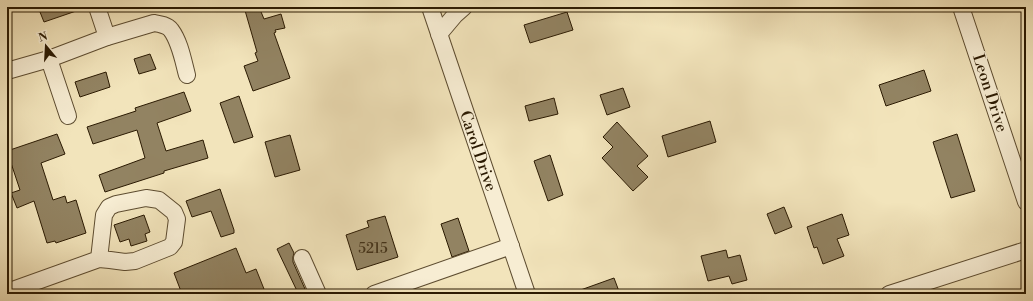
<svg xmlns="http://www.w3.org/2000/svg" width="1033" height="301" viewBox="0 0 1033 301" font-family="'Libre Bodoni',serif">
<rect width="100%" height="100%" fill="#f2e4bb"/>
<filter id="stains"><feTurbulence type="fractalNoise" baseFrequency=".005" numOctaves="4"/><feColorMatrix values="0 0 0 0 .2 0 0 0 0 .09 0 0 0 0 .02 0 0 0 .5 -.17"/></filter>
<radialGradient id="worn" r=".72"><stop offset=".6" stop-color="#630" stop-opacity="0"/><stop offset="1" stop-color="#630" stop-opacity=".3"/></radialGradient>
<g fill="#928362" stroke="#2b1a02">
<polygon points="38,7 82,7 82,9 44,22"/>
<polygon points="244,7 259,7 264,19 281,14 285,28 275,30 276,32 274,33 290,78 253,91 244,66 258,61 255,53 257,52"/>
<polygon points="567,12 573,30 530,43 524,25"/>
<polygon points="150,54 156,69 139,74 134,59"/>
<polygon points="924,70 931,91 886,106 879,85"/>
<polygon points="106,72 110,87 80,97 75,82"/>
<polygon points="623,88 630,107 607,115 600,95"/>
<polygon points="184,92 191,111 157,123 166,151 203,140 208,158 164,171 164,173 105,192 99,175 145,158 137,130 93,144 87,127 136,111 135,108"/>
<polygon points="239,96 253,137 234,143 220,103"/>
<polygon points="554,98 558,114 529,121 525,106"/>
<polygon points="710,121 716,142 668,157 662,136"/>
<polygon points="617,122 648,156 637,166 648,177 633,191 602,158 613,147 603,137"/>
<polygon points="57,134 65,154 41,163 53,200 65,196 67,203 76,200 86,233 56,243 55,241 47,243 34,201 17,208 11,193 20,190 7,151"/>
<polygon points="957,134 975,191 951,198 933,142"/>
<polygon points="290,135 300,170 275,177 265,142"/>
<polygon points="550,155 563,195 548,201 534,161"/>
<polygon points="220,189 234,230 234,233 221,237 211,211 192,217 186,201"/>
<polygon points="784,207 792,227 775,234 767,214"/>
<polygon points="842,214 849,235 837,239 844,256 823,264 817,247 814,248 807,227"/>
<polygon points="144,215 150,232 145,234 147,241 131,246 129,239 120,242 114,225"/>
<polygon points="385,216 398,257 357,270 346,235 369,227 367,221"/>
<polygon points="458,218 469,251 452,257 441,224"/>
<polygon points="289,243 294,253 293,257 293,262 305,289 298,293 277,249"/>
<polygon points="236,248 246,273 256,269 264,289 249,294 182,294 174,273"/>
<polygon points="726,250 728,258 740,255 747,280 732,284 729,276 708,281 701,256"/>
<polygon points="614,278 620,294 575,294 575,292"/>
</g>
<g fill="none" stroke-linecap="round" stroke-linejoin="round">
<defs>
<g id="minor">
<polyline points="97,7 107,37"/>
<polyline points="430,7 527,294"/>
<polyline points="961,7 1026,202"/>
<polyline points="439,34 455,15 464,7"/>
<polyline points="49,59 68,116"/>
<path d="M7 71 49 59 107 37 154 23C160 24 167 25 171 30 180 42 183 60 187 75"/>
<polyline points="302,258 318,294"/>
<polyline points="7,292 99,259 110,260 125,262 135,261 170,247 174,242 177,219 174,212 159,200 146,198 116,204 109,207 104,215 99,259"/>
<polyline points="374,294 511,246"/>
<polyline points="889,294 1026,250"/>
</g>
</defs>
<use href="#minor" stroke="#5d4c30" stroke-width="18"/>
<use href="#minor" stroke="#f7edd3" stroke-width="16"/>
</g>
<g text-anchor="middle" dominant-baseline="central" stroke-width="3" stroke-linejoin="round" paint-order="stroke">
<g font-size="14" fill="#45341a">
<text x="373" y="249">5215</text>
</g>
<g font-size="16" fill="#2b1a02" stroke="#f7edd3">
<text transform="translate(990 93) rotate(72)">Leon Drive</text>
<text transform="translate(478 151) rotate(71)">Carol Drive</text>
</g>
</g>
<rect width="1033" height="301" fill="none" stroke="#f2e4bb" stroke-width="24"/>
<rect x="8" y="8" width="1017" height="285" fill="none" stroke="#2b1a02" stroke-width="2"/>
<rect x="12" y="12" width="1009" height="277" fill="none" stroke="#2b1a02"/>
<g transform="translate(46 46) rotate(342)" stroke="#f7edd3" stroke-width="3" paint-order="stroke">
<path d="M0-3L7 15L0 10L-7 15Z" fill="#2b1a02"/>
<text y="-6" font-size="11" font-weight="bold" text-anchor="middle" fill="#2b1a02">N</text>
</g>
<rect width="100%" height="100%" filter="url(#stains)"/>
<rect width="100%" height="100%" fill="url(#worn)"/>
</svg>
